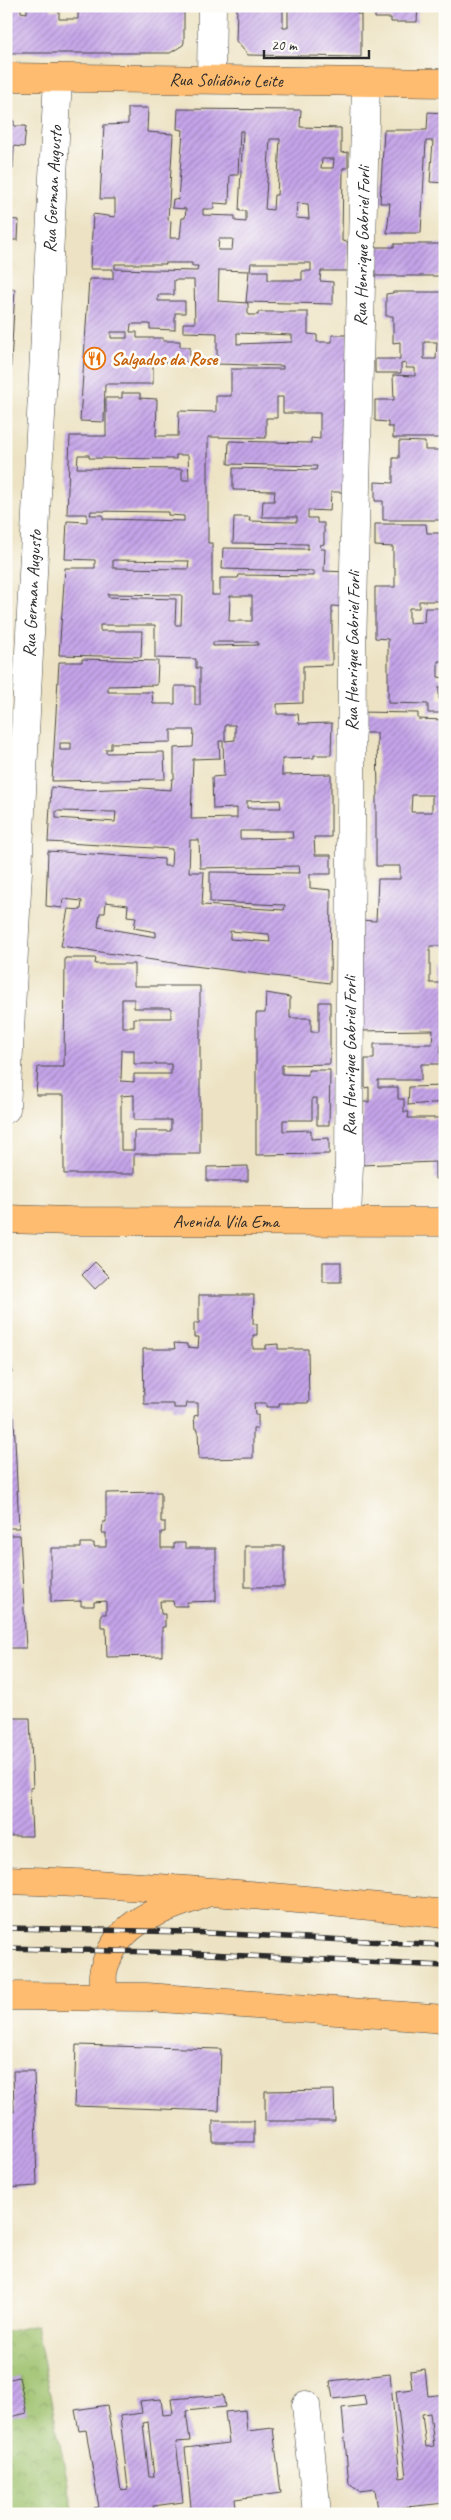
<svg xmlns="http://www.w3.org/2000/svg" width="451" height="2520" viewBox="0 0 451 2520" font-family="Caveat,sans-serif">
<defs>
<pattern id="park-crowns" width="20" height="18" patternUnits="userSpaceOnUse" patternTransform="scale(1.25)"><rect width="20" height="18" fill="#9dc16c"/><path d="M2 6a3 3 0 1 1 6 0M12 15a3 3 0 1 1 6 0" fill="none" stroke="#809d59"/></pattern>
<pattern id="building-hatch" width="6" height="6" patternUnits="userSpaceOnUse" patternTransform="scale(1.25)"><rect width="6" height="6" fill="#c5a4e9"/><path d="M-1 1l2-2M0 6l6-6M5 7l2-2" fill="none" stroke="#a086bd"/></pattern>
</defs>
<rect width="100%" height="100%" fill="#fdfcf7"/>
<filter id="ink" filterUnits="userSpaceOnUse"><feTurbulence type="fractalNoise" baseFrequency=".02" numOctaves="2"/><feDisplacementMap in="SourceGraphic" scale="10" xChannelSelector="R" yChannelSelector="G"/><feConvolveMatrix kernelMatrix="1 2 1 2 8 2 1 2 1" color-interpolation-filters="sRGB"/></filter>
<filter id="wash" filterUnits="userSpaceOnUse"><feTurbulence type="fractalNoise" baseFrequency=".0096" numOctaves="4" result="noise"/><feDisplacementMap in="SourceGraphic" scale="20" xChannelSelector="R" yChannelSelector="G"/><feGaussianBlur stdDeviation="1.12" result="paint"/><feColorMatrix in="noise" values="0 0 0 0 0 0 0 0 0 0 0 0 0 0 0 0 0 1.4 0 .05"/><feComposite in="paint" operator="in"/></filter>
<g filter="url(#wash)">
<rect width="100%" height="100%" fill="#ede3c4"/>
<polygon fill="url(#park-crowns)" stroke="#64764c" points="36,2325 74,2514 6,2514 6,2332"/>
<g id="blocks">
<g fill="url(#building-hatch)" fill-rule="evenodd">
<polygon points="6,6 21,6 21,12 27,13 27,6 51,6 51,10 59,10 59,19 78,19 78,6 184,6 184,42 183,45 170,53 6,53"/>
<polygon points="237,6 283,6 283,27 288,27 288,6 357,6 357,14 361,14 361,57 248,55 236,41"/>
<polygon points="375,6 418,6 417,22 391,22 391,18 375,18"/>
<path d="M128 108H148L147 132 173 134 168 220 171 221 170 238H180L182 218H185L186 209 172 208 173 199 178 200 183 130 177 129 178 109 301 110 300 127 341 128V153L348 152V168H343L342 241 348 242V271H321L320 281 333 282V304L246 302 249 271 219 270 218 301 248 303V315H258V312H308V334L317 335V342H332V335H348V492H331L330 511 308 510V518H317V523H324V544L320 545 321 549H325L324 571 347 572V607L332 606V665L303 666V703L277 704V714H298L299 724 332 723 331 755H314V758L282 759V775L331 774V837H314L315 855H331V874H310V888L331 890 330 983 186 965 61 946 68 909 81 910 82 901 63 899 62 908 46 906 48 851 164 859V866H171L172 849 48 842 51 787 80 790 142 788 171 790 172 779H174V748L193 747 194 730H171V742L111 743V749H106V753L164 752 165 779 52 781 59 662H82V659L158 661 157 685 108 686V692H152L153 704H175V686H195V705H200V668H196V659L155 658V625H100V631H142L141 657 59 655 65 568H95V560L65 559 67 521 87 522V514H67L70 436H106V398H122V393H140V398L157 399 156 436H178L179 411 216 412V396H231V369H283V366L217 364V333L183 332V323H195L194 280H174V295H158V301H185V313H175V330L150 329V324H131L130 332H137V338H163V341H180V347H190V362H153V384H105L104 422 80 421 89 279H113V269H90L93 214 115 217V199H100L104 125 128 124ZM240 131H243L239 211H246V222L235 221V216L203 215V209H214V203L229 204 230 175H238ZM270 139H280L277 195H274L273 210 265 209ZM322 159H334L333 168H321ZM297 203 308 204 309 219 296 218ZM219 239H233L232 250H218ZM165 263H192V266H198L197 271 115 269V264H166ZM251 263H311V271H302V280H268V271H250ZM111 332H127V338H111ZM237 333 292 335V342L237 344ZM277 397H283V413H320V439L311 438V443L229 441 228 464 317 466 316 470 233 468V490L275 491 274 501H263L262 517H297V522L249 521 250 517H234L233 543 308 544V549L223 548 222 569 314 571V576L239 575 238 578H220V595H212V543H208V437L266 438V418H277ZM78 455H89V458L176 459V455H188L189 480H182V469L77 468ZM91 511 168 512V515L184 516V521L103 519V515H90ZM113 560 189 561 188 569 113 568ZM108 594 182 595 181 625H175L176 599 108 597ZM230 596H252V621H229ZM213 642H258V645L213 646ZM225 725H235V740L225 741ZM219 741H223L224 776 212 777 213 809 237 808V818L191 819 193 759 220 758ZM60 743H71V750H60ZM280 800 281 808H247V801ZM56 811 116 812 115 822 56 818ZM240 831H292L293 838 240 839ZM190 840H199L200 868 299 866 300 873 210 872V902L285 905 284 910 202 905 204 872H189ZM106 902 128 905 127 916 136 917 134 928 156 932V937L98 927 100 913H105ZM230 931 269 934 270 942 230 939Z"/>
<polygon points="428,112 445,113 445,183 430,182 433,141 426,141 421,233 387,233 390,203 380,203 384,130 427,130"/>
<polygon points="6,120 14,121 14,126 26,126 24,147 14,146 13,169 6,169"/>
<polygon points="6,219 19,220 18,240 6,240"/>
<polygon points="394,244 445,244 445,276 375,276 375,247 394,247"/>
<polygon points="6,289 15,289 10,383 6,383"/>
<path d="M393 292H445V438H393V427H388V422L375 421V400H394L393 375 415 376V368H406V363L401 364V373H375V359H400V342L393 343V316H386V294L393 293ZM424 342H437L436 359H424Z"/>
<polygon points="399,441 425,442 425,450 445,450 445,520 383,520 383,501 375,501 375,482 393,483 393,458 399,458"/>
<polygon points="375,524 426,524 427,533 440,533 440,545 445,545 445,586 440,586 440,601 419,601 419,608 409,608 409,623 424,622 425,608 445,608 445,661 438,661 438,677 445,678 445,688 439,687 439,699 445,699 445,713 428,713 428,704 388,703 388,639 375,638 375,587 395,587 395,567 393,567 393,547 375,546"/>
<path d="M358 712 418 713V719L445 720V946H430V983H443V962H445V1045H441L440 1064H421V1080H378V1087H398V1099H404V1112H409L408 1118H445V1179H435V1162L361 1165V1102H369V1087L365 1088V1059H374V1044H432L433 1030 357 1031 358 920 376 921 378 879H400V866H376V796L378 795 377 733H358ZM412 795H432V812H411Z"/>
<path d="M65 958H96L95 964H134V986H200V1154H134V1174H64V1095H36L38 1067H64ZM122 999H134V1008H171V1018H134V1027H122ZM122 1050H134V1064H171V1074H134V1082L121 1081ZM134 1095V1120H171V1131H134V1150H121V1096Z"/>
<polygon points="266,993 290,997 290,1018 311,1018 311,1032 319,1032 319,1002 330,1002 330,1064 282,1065 282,1074 308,1075 308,1070 330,1070 329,1125 317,1125 317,1098 312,1098 312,1120 283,1120 283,1131 311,1130 311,1139 329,1138 329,1154 256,1155 256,1013 265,1013"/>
<polygon points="445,1086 445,1102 408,1105 409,1087"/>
<polygon points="248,1166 248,1181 207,1181 207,1167"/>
<polygon points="95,1262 109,1276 95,1289 82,1275"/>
<rect x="323" y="1262" width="18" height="20"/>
<polygon points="6,1275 8,1275 10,1316 6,1316"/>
<polygon points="199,1295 254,1295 253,1324 257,1324 257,1335 253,1335 253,1349 266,1349 266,1345 278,1344 278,1349 308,1349 309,1403 279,1403 279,1407 266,1407 266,1403 254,1403 255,1415 258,1415 258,1428 253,1428 253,1458 199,1459 198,1429 195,1429 194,1416 198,1415 198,1403 187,1403 186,1408 174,1408 174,1404 144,1404 143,1349 175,1349 174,1343 187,1344 187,1347 198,1348 199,1337 194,1337 194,1323 199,1323"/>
<polygon points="6,1356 11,1356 12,1373 6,1373"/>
<polygon points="6,1417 14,1417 19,1528 6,1528"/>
<polygon points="161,1492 161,1522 165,1522 165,1532 161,1532 161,1548 174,1548 174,1543 185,1543 185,1548 216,1548 216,1601 187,1602 187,1606 174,1606 173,1601 160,1601 161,1614 165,1614 165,1627 162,1627 162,1656 107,1657 106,1627 101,1627 101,1614 106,1614 106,1601 94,1602 94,1606 81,1606 81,1601 51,1602 51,1548 81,1548 81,1543 94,1543 94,1547 106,1547 106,1533 102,1533 103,1522 106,1522 106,1493"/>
<polygon points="6,1535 20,1535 26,1648 6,1648"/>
<rect x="245" y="1546" width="39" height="41"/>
<polygon points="6,1718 30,1718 33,1788 30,1788 32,1836 6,1836"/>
<polygon points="76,2045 221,2049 219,2111 74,2106"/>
<polygon points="13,2071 34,2071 37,2186 6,2188 6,2112 14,2112"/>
<polygon points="334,2090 335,2121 265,2121 265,2091"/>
<rect x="213" y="2121" width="41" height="21"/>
<path d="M425 2369 428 2396 445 2394V2503L378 2510 375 2489 359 2491 349 2484 342 2408 366 2405 364 2395 333 2399 330 2381 390 2374 400 2478 406 2477 396 2391 412 2389 410 2371ZM430 2413 434 2446 426 2447 422 2414Z"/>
<polygon points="19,2377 27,2413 6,2418 6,2380"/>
<path d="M223 2395 225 2407 186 2411 190 2441 176 2442 183 2502 153 2506 154 2510 125 2514H95L94 2508 99 2507 86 2430 79 2431 75 2410 107 2405 121 2490 128 2489 120 2416 142 2413 140 2401 161 2399 163 2415 173 2414 171 2399ZM148 2422 154 2477H149L143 2423Z"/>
<polygon points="245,2410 247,2431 273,2428 281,2493 235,2499 237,2514 185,2514 184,2508 191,2507 185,2448 229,2443 225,2412"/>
</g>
</g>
</g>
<g filter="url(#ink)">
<use href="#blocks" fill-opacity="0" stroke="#484742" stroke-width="1"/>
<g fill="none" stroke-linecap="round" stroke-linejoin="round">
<defs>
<g id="minor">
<polyline points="211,79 212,6"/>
<path id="s1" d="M6 1109 58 78"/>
<path id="s2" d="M347 1220 349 1165 352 650 366 82"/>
<polyline points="306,2405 317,2514"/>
</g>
<g id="major">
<path id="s3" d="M6 77 445 83"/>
<path id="s4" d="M6 1219 71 1221 445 1222"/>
<path d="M6 1880C153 1885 299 1898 445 1914"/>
<polyline points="6,1996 147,1997 445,2019"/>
<path d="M104 1997C104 1989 101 1977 104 1969 118 1919 160 1911 204 1894"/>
</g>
</defs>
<use href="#minor" stroke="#484742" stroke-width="29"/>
<use href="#major" stroke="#484742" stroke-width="29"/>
<use href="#minor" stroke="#fff" stroke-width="28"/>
<use href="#major" stroke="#febc71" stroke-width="28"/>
<defs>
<g id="rail">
<polyline points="6,1928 189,1932 445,1945"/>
<polyline points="6,1948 188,1953 445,1966"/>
</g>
</defs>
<use href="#rail" stroke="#2b2b2b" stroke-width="5.5"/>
<use href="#rail" stroke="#fdfcf7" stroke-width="4" stroke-dasharray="11" stroke-linecap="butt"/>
</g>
</g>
<defs>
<symbol id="restaurant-ring" viewBox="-11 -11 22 22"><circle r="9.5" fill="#fdfcf7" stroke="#e8710a" stroke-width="1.5"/><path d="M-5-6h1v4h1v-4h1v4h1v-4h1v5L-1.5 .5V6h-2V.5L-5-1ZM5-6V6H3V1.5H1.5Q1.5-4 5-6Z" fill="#e8710a"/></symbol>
</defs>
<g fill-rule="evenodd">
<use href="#restaurant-ring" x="82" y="346" width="25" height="25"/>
</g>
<g text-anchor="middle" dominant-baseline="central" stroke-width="5" stroke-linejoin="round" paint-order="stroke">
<g font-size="18" fill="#2b2b2b" stroke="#fdfcf7">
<text stroke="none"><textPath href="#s3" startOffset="220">Rua Solidônio Leite</textPath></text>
<text stroke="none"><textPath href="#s1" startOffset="921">Rua German Augusto</textPath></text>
<text stroke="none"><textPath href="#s2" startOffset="974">Rua Henrique Gabriel Forli</textPath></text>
<text stroke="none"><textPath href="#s1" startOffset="516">Rua German Augusto</textPath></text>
<text stroke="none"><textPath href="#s2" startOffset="569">Rua Henrique Gabriel Forli</textPath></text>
<text stroke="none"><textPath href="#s2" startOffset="164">Rua Henrique Gabriel Forli</textPath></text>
<text stroke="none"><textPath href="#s4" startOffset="220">Avenida Vila Ema</textPath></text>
</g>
<g font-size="18" font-weight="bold" fill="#c56008" stroke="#fdfcf7" text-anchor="start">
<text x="111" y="359">Salgados da Rose</text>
</g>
</g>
<rect width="451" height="2520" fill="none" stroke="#fdfcf7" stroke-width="25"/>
<path d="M264 50v8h105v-8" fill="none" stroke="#2b2b2b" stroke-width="2.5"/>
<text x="271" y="50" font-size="15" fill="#2b2b2b" stroke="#fdfcf7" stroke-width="4" paint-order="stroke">20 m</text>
</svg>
